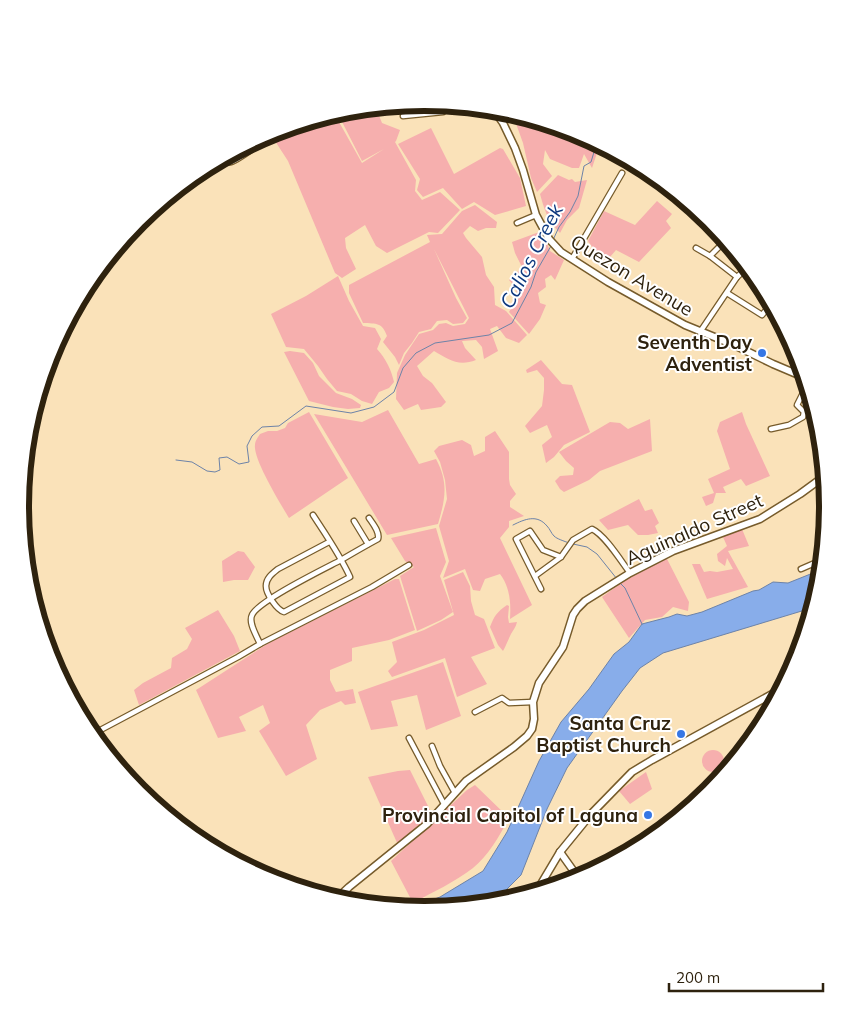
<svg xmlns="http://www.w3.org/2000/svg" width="849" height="1013" viewBox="0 0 849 1013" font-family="Mulish,sans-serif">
<rect width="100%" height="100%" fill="#fae2b9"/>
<g fill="#f6afae">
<polygon points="372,107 378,113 382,123 400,130 396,141 395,142 416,180 415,191 422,200 440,192 460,210 438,233 429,232 387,253 376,246 365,225 345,238 346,248 356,269 342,278 335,273 288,161 275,141 299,124 334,113 362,163 384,149 362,161 337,112 346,110"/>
<polygon points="520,115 580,133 600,144 592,168 584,154 579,168 572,168 550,159 545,150 543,164 552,176 537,192 531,178 523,143 514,118"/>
<polygon points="431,128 454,174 500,148 503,149 520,178 526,206 495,215 474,202 462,209 443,188 423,197 417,190 420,179 398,144"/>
<path d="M558 175 569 180 572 179 575 182 587 180 579 208 567 220 560 233C548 220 545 212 540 194Z"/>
<polygon points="657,201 672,214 666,221 671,228 639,262 616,250 610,257 595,251 588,241 604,211 635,225"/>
<path d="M475 205 497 222 496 228H486L478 231 470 226 463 233 466 238 482 257 486 275 494 287 495 305 506 311 527 335 519 343 506 338 497 326 490 329 498 351 484 359 482 347 476 340 462 341 465 348 476 360C458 367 448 359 434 351L417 366 423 376 432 383 446 402 441 407 421 410 418 404 404 410 396 399 397 373 405 355 419 334 433 330 439 324 446 323 453 326 465 324 469 318 434 249 456 298 467 318 463 323 453 324 447 320 437 321 431 329 419 332 412 343 404 353 399 365 395 357 383 342 387 336C382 322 377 324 363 323L349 293V285L430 242 427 235 442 234 462 211Z"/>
<path d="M542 231 550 251 564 260 555 280 551 275 545 279 546 287 538 293 540 303 546 305 540 319 529 334 509 312 518 296 515 287 509 280C514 277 518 271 522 267L515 253 512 242Z"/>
<polygon points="739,255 747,265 740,272 731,262"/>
<path d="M338 276 349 301 363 326 375 328 381 339 377 349C386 359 391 369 394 382L389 388 379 392 372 404 362 401 351 394 337 391 327 379 318 366 304 349 286 347 271 314 306 296Z"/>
<polygon points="290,351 304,353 313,363 319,376 336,393 352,399 361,405 360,408 348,409 333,407 309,401 284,352"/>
<polygon points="541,360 562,384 572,385 590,432 564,445 554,457 546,463 542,445 552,437 547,425 530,433 525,426 542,406 544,390 544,378 537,370 527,373 526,370"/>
<path d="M388 410 419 464 436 459C449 483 445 500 438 524L387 535 314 414 362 422Z"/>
<path d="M309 412 348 478 289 518C280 503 253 459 255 445 255 441 258 437 260 434L268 431H277L285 428 288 423Z"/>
<polygon points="742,412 746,424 770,476 746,486 741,479 723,487 726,493 716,493 713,503 706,506 702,497 714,493 708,479 730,469 717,431 720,422"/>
<polygon points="650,419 652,451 600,471 589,480 564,492 560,489 555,481 560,476 573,475 574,468 566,461 559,452 610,422 620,423 628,429"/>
<path d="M495 431 509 452V479L510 485 516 494 510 501V507L524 516 509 521V527L500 538 532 605 510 619C511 603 510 587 500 574L485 579 480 591 473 590 465 569 443 578 449 561 439 526 447 499 445 480 440 462 434 451 439 446 462 440 471 445 474 456 485 451V437Z"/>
<polygon points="639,499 645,511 652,509 659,523 655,526 658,533 648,535 638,535 628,525 608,530 599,520"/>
<polygon points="436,528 446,562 440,576 453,612 441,620 417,631 400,576 414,567 405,561 391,538"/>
<polygon points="742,529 749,546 728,551 748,587 707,599 692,564 700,564 704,572 710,571 717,572 733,569 727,558 725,566 718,561 717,554 727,546 723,537"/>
<polygon points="238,551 244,552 255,567 248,580 234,580 223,582 222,561"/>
<polygon points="666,557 689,602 688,611 673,607 662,617 645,620 629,638 602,597 624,581"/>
<polygon points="463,572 470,586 471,601 475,615 484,619 495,648 471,657 487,684 457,697 445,658 392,677 388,671 397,662 392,642 424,630 454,615 444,580"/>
<polygon points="395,579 399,579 415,630 389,640 352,648 352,661 330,670 330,680 336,692 353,689 356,703 345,705 341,701 320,710 306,725 317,759 286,776 259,731 270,723 263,705 239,717 246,731 218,738 196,690 267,644"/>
<path d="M507 605 509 606 508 617 509 623 517 622C516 627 513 630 511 634 508 640 506 646 503 651L498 645 490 627C494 616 497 612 507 605Z"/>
<polygon points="218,610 234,636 240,651 139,705 134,690 143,683 171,668 172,658 187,649 192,639 185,628"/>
<polygon points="443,662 461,716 426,730 417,695 391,701 398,726 371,730 358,692"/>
<circle cx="713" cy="761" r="11"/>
<polygon points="410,770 432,814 398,845 368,777 398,771"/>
<polygon points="646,772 652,789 630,804 619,791"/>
<path d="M475 785 509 818C500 835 488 856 473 868 455 882 433 892 413 903L391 861 467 790Z"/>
<polygon points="665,824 668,828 648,843 644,837"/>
</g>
<polygon fill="#88adea" stroke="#6d83a8" points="823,569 821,586 815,607 663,653 640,668 622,691 567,768 547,809 521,875 493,903 486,905 424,911 412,910 416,906 440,897 483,871 507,832 539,761 561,722 589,689 614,654 629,642 642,624 669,617 677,614 687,616 702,612 753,591 759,590 773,582 788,583"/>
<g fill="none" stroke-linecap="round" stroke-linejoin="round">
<g stroke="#6d83a8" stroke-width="1">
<polyline points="553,240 559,227 570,212 578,196 584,166 591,162 597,142"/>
<polyline points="176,460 192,462 207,471 215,472 220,470 219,458 227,457 239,464 249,462 247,446 252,436 262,427 279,426 306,406 351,413 374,407 394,392 403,368 416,353 435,343 489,335 512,323 531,287 536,272 551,246"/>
<path d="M513 525C525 519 537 514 547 526 550 529 551 533 554 536 557 539 564 541 569 543"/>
<polyline points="573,544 587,547 597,554 617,579"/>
<polyline points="619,582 625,588 642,624"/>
</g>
<defs>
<g id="street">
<polyline points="403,116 443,112 443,109 439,103"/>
<path d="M219 160C223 161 227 163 231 162 240 160 268 137 277 131"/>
<polyline points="517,223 536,215"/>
<polyline points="696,248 710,256 737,277"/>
<polyline points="710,256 726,240"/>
<polyline points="572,259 622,173"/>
<polyline points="727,293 762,315 772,303"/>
<polyline points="700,332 737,277 748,267"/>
<polyline points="771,429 789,425 803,417 804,412 797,405 808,383"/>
<path d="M313 515C326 535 340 555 350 577L284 612C277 610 266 594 266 586 266 578 273 573 278 569L329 542"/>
<polyline points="354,521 368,544"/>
<polyline points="801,569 824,559"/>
<path d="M535 576 561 557 573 540 592 529C605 535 621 561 630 573"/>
<polyline points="541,589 516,539 530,531 543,550 561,557"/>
<polyline points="260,644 372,587 409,565"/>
<polyline points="475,712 502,698 509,703 533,702"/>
<path d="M91 735 238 657 260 644C257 636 248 623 252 615 258 601 324 569 341 560 353 553 365 546 378 539 380 532 373 524 369 518"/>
<polyline points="409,738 444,804"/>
<polyline points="432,746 440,766 455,793"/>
<polyline points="124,774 127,768"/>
</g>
<g id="secondary">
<polyline points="493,109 503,123 515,148 523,170 536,215 549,239 561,252 608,282 685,325 734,345 773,364 806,378"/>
<polyline points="560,852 580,880"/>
<polyline points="535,894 560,852 591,814 632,772 652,760 785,687"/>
<polyline points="335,900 349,887 427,824 466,781 514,747 527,736 532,729 534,719 533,702 539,683 563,647 573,615 577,609 585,601 630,573 673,551 760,519 800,494 826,475"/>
</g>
</defs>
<use href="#street" stroke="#765b2b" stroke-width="7"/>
<use href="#secondary" stroke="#765b2b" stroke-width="9"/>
<use href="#street" stroke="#fff" stroke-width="4.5"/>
<use href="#secondary" stroke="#fff" stroke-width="6"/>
</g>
<g fill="#3677e5" stroke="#fff" stroke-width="2">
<circle cx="762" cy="353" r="5"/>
<circle cx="681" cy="734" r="5"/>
<circle cx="648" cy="815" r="5"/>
</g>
<g text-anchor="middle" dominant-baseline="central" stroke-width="4" stroke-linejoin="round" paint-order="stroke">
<g font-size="19" fill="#2e220e" stroke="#fff">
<text transform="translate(632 275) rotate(31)">Quezon Avenue</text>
<text transform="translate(694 529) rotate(-24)">Aguinaldo Street</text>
</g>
<g font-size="19" font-weight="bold" fill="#2e220e" stroke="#fff" text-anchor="end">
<text x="752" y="342">Seventh Day<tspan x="752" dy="22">Adventist</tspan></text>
<text x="671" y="723">Santa Cruz<tspan x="671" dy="22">Baptist Church</tspan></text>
<text x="638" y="815">Provincial Capitol of Laguna</text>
</g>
<g font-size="20" font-style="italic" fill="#0d387e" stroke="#fff">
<text transform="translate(531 256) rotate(-63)">Calios Creek</text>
</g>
</g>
<path d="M0 0H849V1013H0ZM29 506a395 395 0 1 1 790 0a395 395 0 1 1-790 0Z" fill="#fff" fill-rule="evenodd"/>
<path fill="none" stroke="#2e220e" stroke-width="6" d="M29 506a395 395 0 1 1 790 0a395 395 0 1 1-790 0Z"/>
<path d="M669 983v8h154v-8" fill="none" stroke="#2e220e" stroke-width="2.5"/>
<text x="676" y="983" font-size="15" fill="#2e220e" stroke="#ffffff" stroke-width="4" paint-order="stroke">200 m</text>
</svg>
